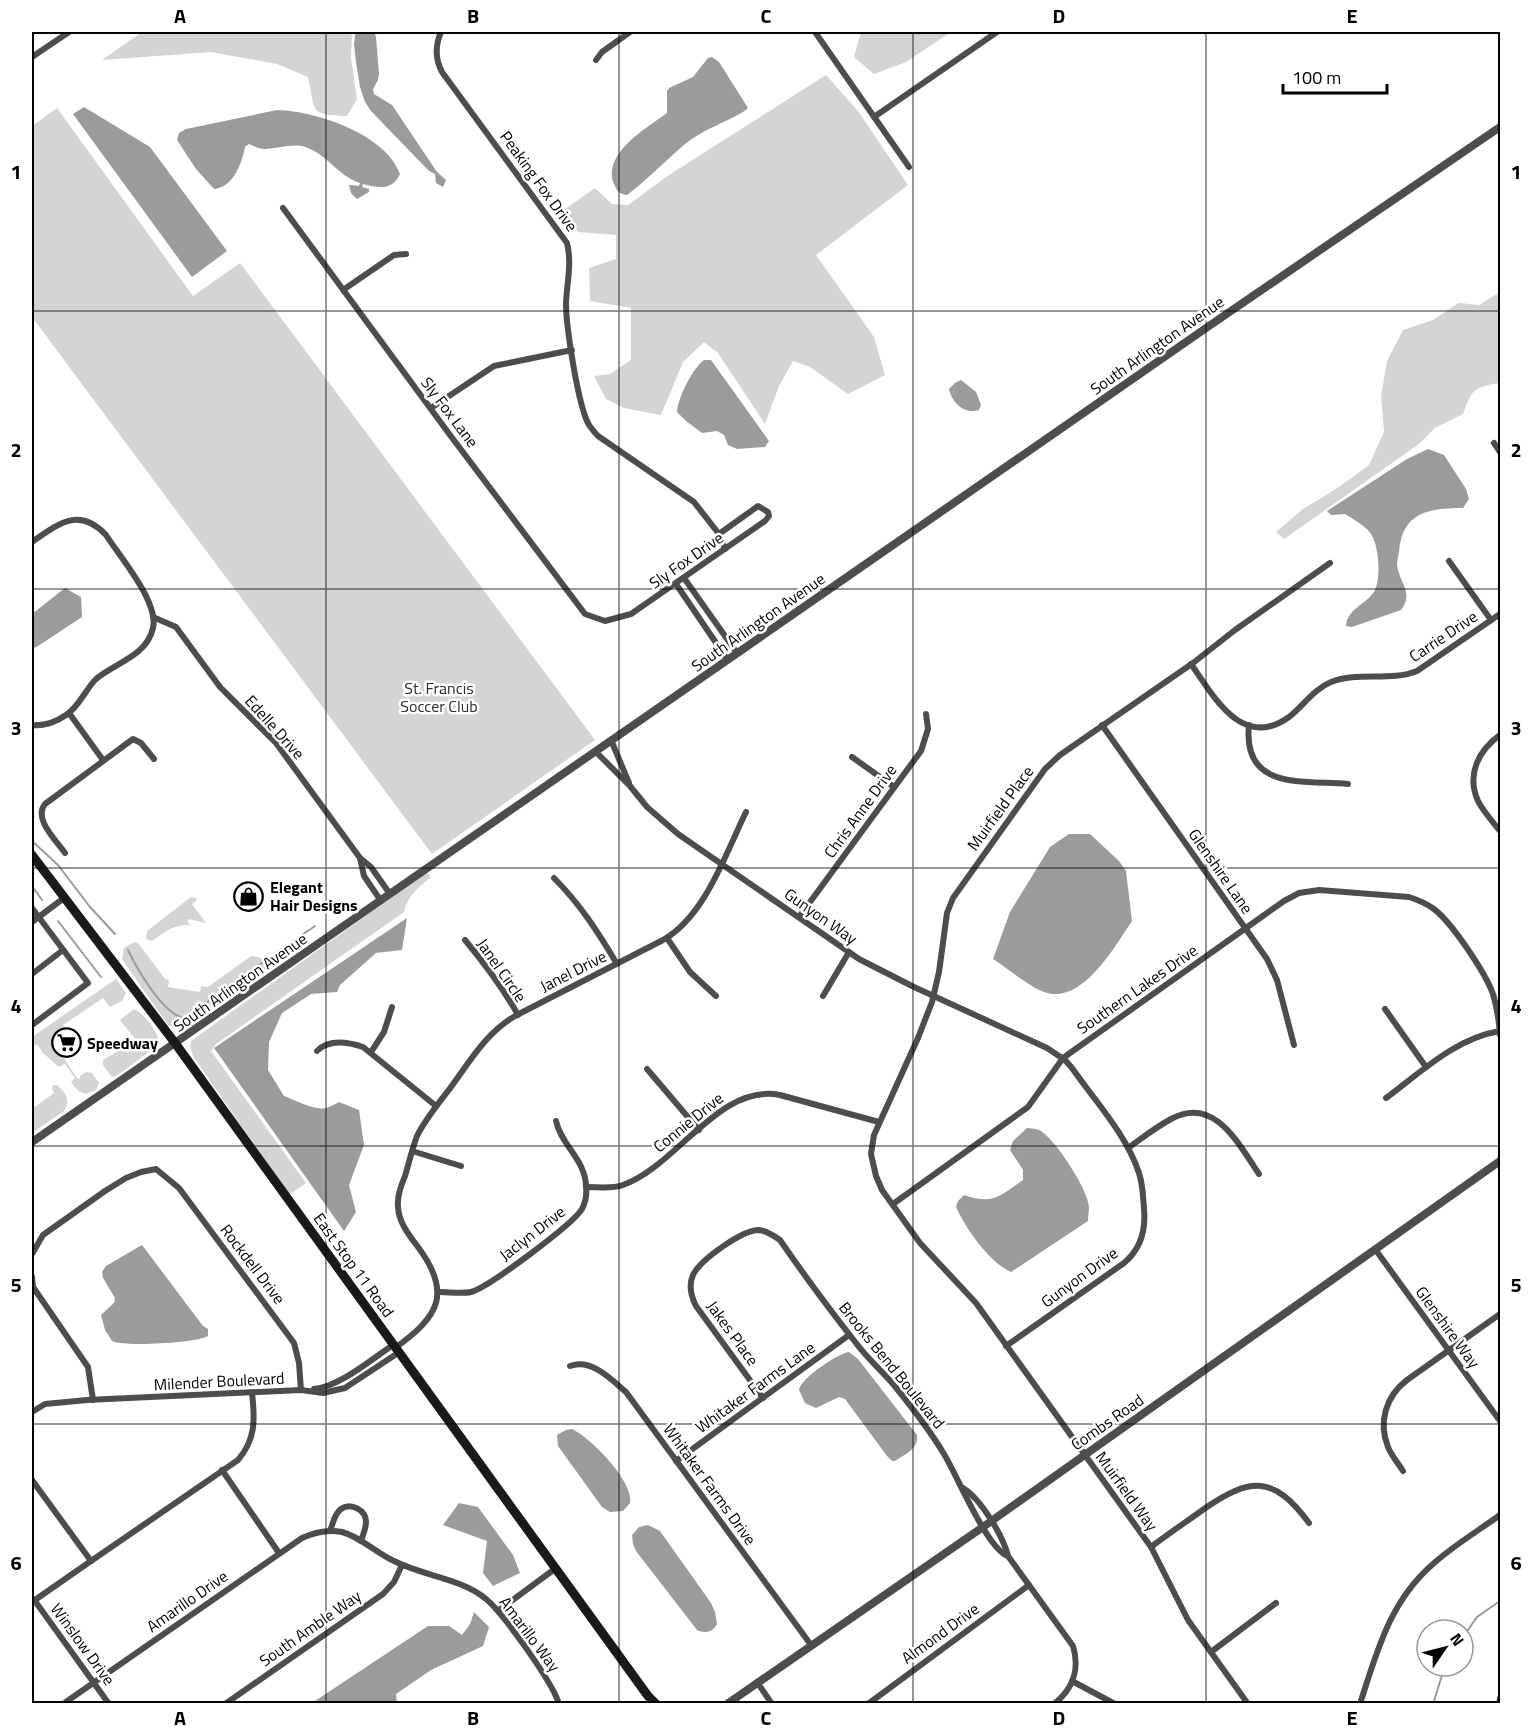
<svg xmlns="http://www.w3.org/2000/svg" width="1532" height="1735" viewBox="0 0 1532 1735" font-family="'Titillium Web',sans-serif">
<rect width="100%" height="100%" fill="#fff"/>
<g fill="#d4d4d4">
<path d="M142 32H352L351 58 357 99 347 116C308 115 316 111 308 77L277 64 211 52 102 60Z"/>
<polygon points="861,32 951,32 906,62 874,74 854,57"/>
<polygon points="826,75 858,111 908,185 816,255 874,337 885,375 848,394 810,367 793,361 779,386 765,424 718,353 704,342 683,362 661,415 624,408 606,399 594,376 610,374 631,360 631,308 590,301 589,268 616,259 616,235 578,232 564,210 595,188 612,204 628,205 669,175"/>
<polygon points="57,108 193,296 240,263 595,740 432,854 32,317 32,126"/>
<path d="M1500 292V383C1474 387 1472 389 1463 414L1435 428 1419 444 1284 539 1276 532 1303 509 1339 487 1369 465 1384 432 1381 396 1387 361 1403 330 1433 320 1459 303 1479 305Z"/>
<path d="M427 872 431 877C419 887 407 896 404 912L216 1044 211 1051 306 1183 289 1195 193 1056 190 1046 191 1041Z"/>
<path d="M191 897 196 898 197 900 192 904 206 923 188 919V923L192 925C174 924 165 931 152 941L146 939 147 931Z"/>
<polygon points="134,942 138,943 165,979 169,980 168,987 200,992 201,986 208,987 251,956 261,958 266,965 265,969 181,1026 173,1027 168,1025 122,959 124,948"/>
<polygon points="116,979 126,993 122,1001 110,1007 103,998 63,1025 66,1030 52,1040 77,1078 80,1079 80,1076 86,1072 92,1073 99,1083 96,1090 86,1094 78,1091 71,1082 75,1078 65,1064 59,1067 43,1053 37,1044 32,1047 32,1037"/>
<path d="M134 1009C145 1014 158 1032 160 1044L116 1076 112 1077 103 1065V1060L136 1040 120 1020Z"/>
<path d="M53 1085H57C66 1093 71 1100 64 1111L32 1133V1109L54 1093 52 1088Z"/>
</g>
<g fill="#9b9b9b">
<polygon points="357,32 374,32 376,37 379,74 378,80 373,89 374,94 392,105 437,172 446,180 443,187 436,183 435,174 429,171 371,111 365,102 360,87 356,62 354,45 355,35"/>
<path d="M712 57 719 62 748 108 743 112C724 123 702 130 685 144 665 161 648 179 627 195 619 194 617 191 614 184 602 153 647 128 667 113V91L669 88 693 77 708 58Z"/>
<polygon points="84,107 150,147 227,251 192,277 73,114"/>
<path d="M277 110C316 111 386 134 400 174 392 191 379 188 363 184L362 187 369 189V192L357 199 351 193 349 185 359 186 360 183C338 176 327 154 305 147 289 142 272 152 258 148 255 147 252 145 249 144L245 147C242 163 233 188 214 189L196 169 177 140 179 133 186 129Z"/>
<path d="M704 360H711L769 441 765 447 737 449 728 445 724 435 717 431 702 433 686 421 677 412C678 398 692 369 704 360Z"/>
<path d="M961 380 976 392 981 405 979 410C965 415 952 403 949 389L955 383Z"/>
<path d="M1428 449 1444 455 1466 489 1469 499 1463 508C1429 508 1402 512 1399 552 1398 556 1397 562 1397 566 1400 583 1414 594 1401 610L1352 627 1346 626C1347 608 1368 604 1375 590 1381 577 1379 546 1371 534 1366 526 1353 519 1345 514L1331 515 1327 511 1407 459Z"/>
<polygon points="65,588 81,597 82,617 35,648 32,643 32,614"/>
<path d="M1069 834H1090L1119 861 1126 871 1132 921C1115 946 1082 1006 1044 992 1030 987 1007 968 993 959L1010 912 1050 847Z"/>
<path d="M407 918 402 950 376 953 340 985 337 992 311 994 282 1013 269 1042 268 1070 284 1096C295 1100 315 1111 326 1108 330 1107 335 1104 339 1102L359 1110 364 1145 349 1185 356 1212 344 1231 214 1048Z"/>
<path d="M1027 1128C1032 1129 1036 1128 1041 1131 1056 1141 1084 1184 1088 1202 1090 1208 1088 1215 1088 1221L1011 1272C989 1262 966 1229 956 1207L958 1201 964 1195C994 1205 999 1196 1023 1180V1170L1010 1150 1013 1141Z"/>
<path d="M142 1245 203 1326 208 1329V1336C196 1343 123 1347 112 1341L105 1330 101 1315 114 1303 115 1298 103 1278 102 1272 106 1266Z"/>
<path d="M849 1352 858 1359 917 1435C919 1449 905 1454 895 1461H892L887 1456 845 1399 839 1397 816 1408 805 1403 799 1390C801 1378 837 1354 849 1352Z"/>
<path d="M572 1429C590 1437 634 1482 630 1503L623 1511 610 1512 602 1507 558 1446 557 1435 566 1430Z"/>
<polygon points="459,1503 478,1507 513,1555 520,1573 493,1586 483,1573 487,1541 443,1525"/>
<path d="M648 1525 660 1531 711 1603 715 1612 717 1624C713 1632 705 1634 697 1630L636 1551 633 1544 632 1535 639 1527Z"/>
<polygon points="474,1612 489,1627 483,1646 431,1670 396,1694 397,1703 312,1703 428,1626 449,1626 462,1635 470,1624"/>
</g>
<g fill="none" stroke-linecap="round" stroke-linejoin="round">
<g stroke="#9b9b9b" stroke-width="2">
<polyline points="32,841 58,865 90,907 115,934"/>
<polyline points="32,886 42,900"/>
<polyline points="58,921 101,977"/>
<path d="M128 950C137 969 164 1016 185 1018L265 961"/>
<polyline points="274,954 315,926"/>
<polyline points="1463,1637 1477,1617 1500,1601"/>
<polyline points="1433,1704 1445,1666"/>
</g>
<g stroke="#4d4d4d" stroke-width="6">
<path d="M441 32C435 46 435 59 442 72L567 243C572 263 567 282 566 303 566 326 578 406 589 425 592 429 595 433 598 436L694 502 719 534 725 549"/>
<polyline points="815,32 909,167"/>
<polyline points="32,57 69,32"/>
<polyline points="596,60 602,52 630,32"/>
<polyline points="874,117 997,32"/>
<polyline points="283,208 450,435 585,614 605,621 631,614 765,521 769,516 768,512 758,506 719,534"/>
<polyline points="343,290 394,255 406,254"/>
<polyline points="431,408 494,366 572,350"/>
<polyline points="1494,443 1500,452"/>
<path d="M32 542C58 524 79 506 106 535 120 557 159 602 153 628 147 656 115 663 96 679 85 690 79 707 66 715 56 722 44 726 32 725"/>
<polyline points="1449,561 1491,620"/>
<polyline points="684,578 737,653"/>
<polyline points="676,584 727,659"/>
<polyline points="153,617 176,627 220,687 276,743 360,858 371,867 390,894"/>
<path d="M1191 664C1213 695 1242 751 1289 717 1303 706 1314 689 1331 682 1358 671 1390 682 1417 671L1500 614"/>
<polyline points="69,713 103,760"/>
<polyline points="1102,725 1267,959 1277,980 1294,1045"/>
<path d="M1249 725C1242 791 1304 780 1348 784"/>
<path d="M1500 735C1479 750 1466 774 1478 801 1483 811 1493 822 1500 831"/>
<polyline points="611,740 629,783"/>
<path d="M595 751 630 786 647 807 678 834 859 959 914 987 1047 1048 1065 1060 1072 1068C1095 1101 1126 1134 1139 1173 1143 1185 1143 1197 1144 1209 1146 1231 1141 1249 1124 1263L1006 1346"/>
<polyline points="852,757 894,787"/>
<path d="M65 853C56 840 33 819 45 804L133 739 141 743 154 759"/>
<polyline points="360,858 364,876 381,901"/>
<path d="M554 878C580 904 598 932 617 964"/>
<polyline points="32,908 88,983 32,1025"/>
<polyline points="799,917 921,751 928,729 926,714"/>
<polyline points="32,922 64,898"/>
<polyline points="667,938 690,972 716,996"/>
<path d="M465 940C485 964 503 988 518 1015"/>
<polyline points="32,974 63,950"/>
<polyline points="823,996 849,952"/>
<polyline points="1385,1009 1426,1067"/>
<path d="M317 1051C329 1039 348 1042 363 1047L436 1106"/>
<polyline points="371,1052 384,1032 392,1007"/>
<polyline points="647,1069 699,1130"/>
<path d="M1386 1098C1421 1072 1456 1038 1500 1031"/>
<path d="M1128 1148C1142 1138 1156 1127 1171 1119 1215 1095 1239 1145 1259 1174"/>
<polyline points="412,1151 461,1166"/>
<path d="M586 1187C599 1187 612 1189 623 1185 677 1166 719 1083 780 1095L879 1122"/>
<path d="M893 1204 1028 1107 1063 1058 1070 1053 1284 901 1299 893 1319 890 1409 897C1418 900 1426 903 1434 909 1452 923 1485 972 1493 994 1497 1007 1499 1021 1500 1035"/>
<polyline points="1375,1249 1500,1421"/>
<polyline points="32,1254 43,1235 105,1191 126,1178 141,1172 156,1169 179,1188 294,1343 299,1363 301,1390"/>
<polyline points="32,1277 33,1287 88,1367 93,1400"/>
<path d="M439 1292C449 1292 462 1294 471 1292 489 1287 573 1224 582 1209 585 1203 587 1194 586 1187 586 1160 561 1145 556 1121"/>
<path d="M395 1348C438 1317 453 1294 418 1247 409 1235 399 1223 398 1207 397 1196 401 1186 405 1176 409 1163 412 1149 417 1136 426 1118 439 1103 451 1087 470 1061 486 1033 515 1016L663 940C705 916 725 855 746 812"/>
<path d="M570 1366C591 1358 611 1379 626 1392L811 1645"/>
<path d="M314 1389C339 1387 372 1359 393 1345"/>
<path d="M763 1398 696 1306C691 1296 688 1286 693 1275 700 1260 742 1230 759 1230 767 1231 773 1235 780 1240 804 1275 830 1310 856 1343 867 1358 881 1370 893 1384 911 1406 929 1429 944 1454 957 1475 987 1549 1008 1556"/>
<polyline points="32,1412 45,1404 87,1400 301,1390 323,1393 345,1388 398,1353"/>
<polyline points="676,1461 849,1335"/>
<polyline points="222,1470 279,1553"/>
<path d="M1403 1471C1398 1463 1391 1455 1388 1447 1378 1422 1386 1396 1407 1380L1500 1314"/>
<polyline points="32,1480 91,1561 32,1602"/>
<path d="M963 1488C981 1499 1003 1536 1008 1556L1073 1646C1080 1669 1073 1689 1054 1704"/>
<path d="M330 1531C333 1524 334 1514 341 1509 351 1502 366 1510 366 1522 366 1528 363 1535 361 1541"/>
<path d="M1151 1547C1168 1534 1186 1522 1204 1509 1250 1477 1274 1475 1309 1523"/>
<path d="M91 1561 238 1460C256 1439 255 1419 252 1393"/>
<polyline points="35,1601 109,1704"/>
<polyline points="498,1611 556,1568"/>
<polyline points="1211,1652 1276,1603"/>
<polyline points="1072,1681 1115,1704"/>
<polyline points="757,1682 772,1704"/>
<path d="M63 1704 302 1538C315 1532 328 1529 342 1532 361 1537 376 1553 394 1561 423 1576 461 1578 486 1599 503 1613 553 1683 559 1704"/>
<polyline points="225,1704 383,1594 394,1582 402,1565"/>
<polyline points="868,1704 1029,1585"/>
<polyline points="1248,1704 1188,1620 1151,1547 976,1303 920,1243 882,1190 876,1176 871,1154 874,1135 918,1038 932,1002 939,972 947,913 953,898 1045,769 1060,755 1193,663 1235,630 1330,563"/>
<path d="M1360 1704C1377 1651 1390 1601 1433 1564 1454 1545 1478 1531 1500 1515"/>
<polyline points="1499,1704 1500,1698"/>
</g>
<g stroke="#4d4d4d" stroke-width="8">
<polyline points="32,1142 1209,326 1500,127"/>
<polyline points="727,1704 983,1527 1500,1161"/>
</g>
<polyline stroke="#1a1a1a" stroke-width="9" points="32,855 175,1043 648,1696 656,1704"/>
</g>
<path fill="none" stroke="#000" stroke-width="1.5" stroke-opacity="0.55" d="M326 32V1704M619 32V1704M913 32V1704M1206 32V1704M32 311H1500M32 589H1500M32 868H1500M32 1146H1500M32 1424H1500"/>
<defs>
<symbol id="shop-ring" viewBox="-11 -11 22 22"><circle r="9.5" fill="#fff" stroke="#000" stroke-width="1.5"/><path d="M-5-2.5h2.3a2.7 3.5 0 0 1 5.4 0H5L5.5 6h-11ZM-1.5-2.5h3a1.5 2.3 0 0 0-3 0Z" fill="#000"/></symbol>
<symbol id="supermarket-ring" viewBox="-11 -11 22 22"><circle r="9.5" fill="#fff" stroke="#000" stroke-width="1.5"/><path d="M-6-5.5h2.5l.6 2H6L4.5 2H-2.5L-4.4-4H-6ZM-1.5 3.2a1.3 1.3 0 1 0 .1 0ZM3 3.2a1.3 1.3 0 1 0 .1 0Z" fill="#000"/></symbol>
</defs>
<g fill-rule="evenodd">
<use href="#shop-ring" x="232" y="880" width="33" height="33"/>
<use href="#supermarket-ring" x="50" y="1026" width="33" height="33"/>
</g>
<g text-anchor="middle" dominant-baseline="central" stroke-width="5" stroke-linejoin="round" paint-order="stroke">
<g font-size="16" fill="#000" stroke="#fff">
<text transform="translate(539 181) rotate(54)">Peaking Fox Drive</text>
<text transform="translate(1157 345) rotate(-35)">South Arlington Avenue</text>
<text transform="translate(450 412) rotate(53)">Sly Fox Lane</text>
<text transform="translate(686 560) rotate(-35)">Sly Fox Drive</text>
<text transform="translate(758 622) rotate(-35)">South Arlington Avenue</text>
<text transform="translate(1443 636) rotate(-34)">Carrie Drive</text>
<text transform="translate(275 727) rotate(48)">Edelle Drive</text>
<text transform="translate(1000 808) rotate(-54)">Muirfield Place</text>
<text transform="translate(860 811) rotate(-54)">Chris Anne Drive</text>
<text transform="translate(1221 871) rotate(55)">Glenshire Lane</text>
<text transform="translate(821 916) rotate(35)">Gunyon Way</text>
<text transform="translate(502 970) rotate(55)">Janel Circle</text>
<text transform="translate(573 971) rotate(-27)">Janel Drive</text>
<text transform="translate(240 982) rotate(-35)">South Arlington Avenue</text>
<text transform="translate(1137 989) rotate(-35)">Southern Lakes Drive</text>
<text transform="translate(688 1122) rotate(-39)">Connie Drive</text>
<text transform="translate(532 1233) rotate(-38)">Jaclyn Drive</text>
<text transform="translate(253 1264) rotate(53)">Rockdell Drive</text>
<text transform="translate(354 1265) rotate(54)">East Stop 11 Road</text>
<text transform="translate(1079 1277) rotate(-36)">Gunyon Drive</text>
<text transform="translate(1448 1327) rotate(54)">Glenshire Way</text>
<text transform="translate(733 1333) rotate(54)">Jakes Place</text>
<text transform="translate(892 1365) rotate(51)">Brooks Bend Boulevard</text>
<text transform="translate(219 1381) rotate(-3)">Milender Boulevard</text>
<text transform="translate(755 1387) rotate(-36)">Whitaker Farms Lane</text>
<text transform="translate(1107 1422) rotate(-35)">Combs Road</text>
<text transform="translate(710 1484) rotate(54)">Whitaker Farms Drive</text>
<text transform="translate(1127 1491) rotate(54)">Muirfield Way</text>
<text transform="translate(187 1601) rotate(-35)">Amarillo Drive</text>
<text transform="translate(310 1628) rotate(-35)">South Amble Way</text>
<text transform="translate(940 1633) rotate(-36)">Almond Drive</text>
<text transform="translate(530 1634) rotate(53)">Amarillo Way</text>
<text transform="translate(83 1644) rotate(54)">Winslow Drive</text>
</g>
<g font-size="16" fill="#2b2b2b" stroke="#fff">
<text x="439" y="688">St. Francis<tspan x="439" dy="18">Soccer Club</tspan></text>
</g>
<g font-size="16" font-weight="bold" fill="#000" stroke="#fff" text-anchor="start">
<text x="270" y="887">Elegant<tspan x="270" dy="18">Hair Designs</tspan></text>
<text x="87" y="1043">Speedway</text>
</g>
</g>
<rect width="1532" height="1735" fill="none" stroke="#ffffff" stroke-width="66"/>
<g transform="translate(1445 1648) rotate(55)"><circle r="28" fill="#ffffff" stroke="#999999" stroke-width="1.5"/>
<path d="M0-4.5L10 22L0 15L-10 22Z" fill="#000000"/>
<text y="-9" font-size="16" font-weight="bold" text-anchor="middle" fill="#000000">N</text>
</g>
<path d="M1283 84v9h104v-9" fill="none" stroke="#000000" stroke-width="3"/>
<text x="1292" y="84" font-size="18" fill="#000000" stroke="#ffffff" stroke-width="4.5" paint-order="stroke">100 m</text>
<rect x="33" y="33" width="1466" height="1669" fill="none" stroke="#000" stroke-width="2"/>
<g font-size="20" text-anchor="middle" font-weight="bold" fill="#000">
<text x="180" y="23">A</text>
<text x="473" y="23">B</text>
<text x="766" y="23">C</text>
<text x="1059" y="23">D</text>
<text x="1352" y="23">E</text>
<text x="16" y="179">1</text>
<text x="1516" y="179">1</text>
<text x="16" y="457">2</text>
<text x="1516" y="457">2</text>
<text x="16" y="735">3</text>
<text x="1516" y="735">3</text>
<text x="16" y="1013">4</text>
<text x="1516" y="1013">4</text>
<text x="16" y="1292">5</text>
<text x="1516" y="1292">5</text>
<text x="16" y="1570">6</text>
<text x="1516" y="1570">6</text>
<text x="180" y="1725">A</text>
<text x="473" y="1725">B</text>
<text x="766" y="1725">C</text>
<text x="1059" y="1725">D</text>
<text x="1352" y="1725">E</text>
</g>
</svg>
